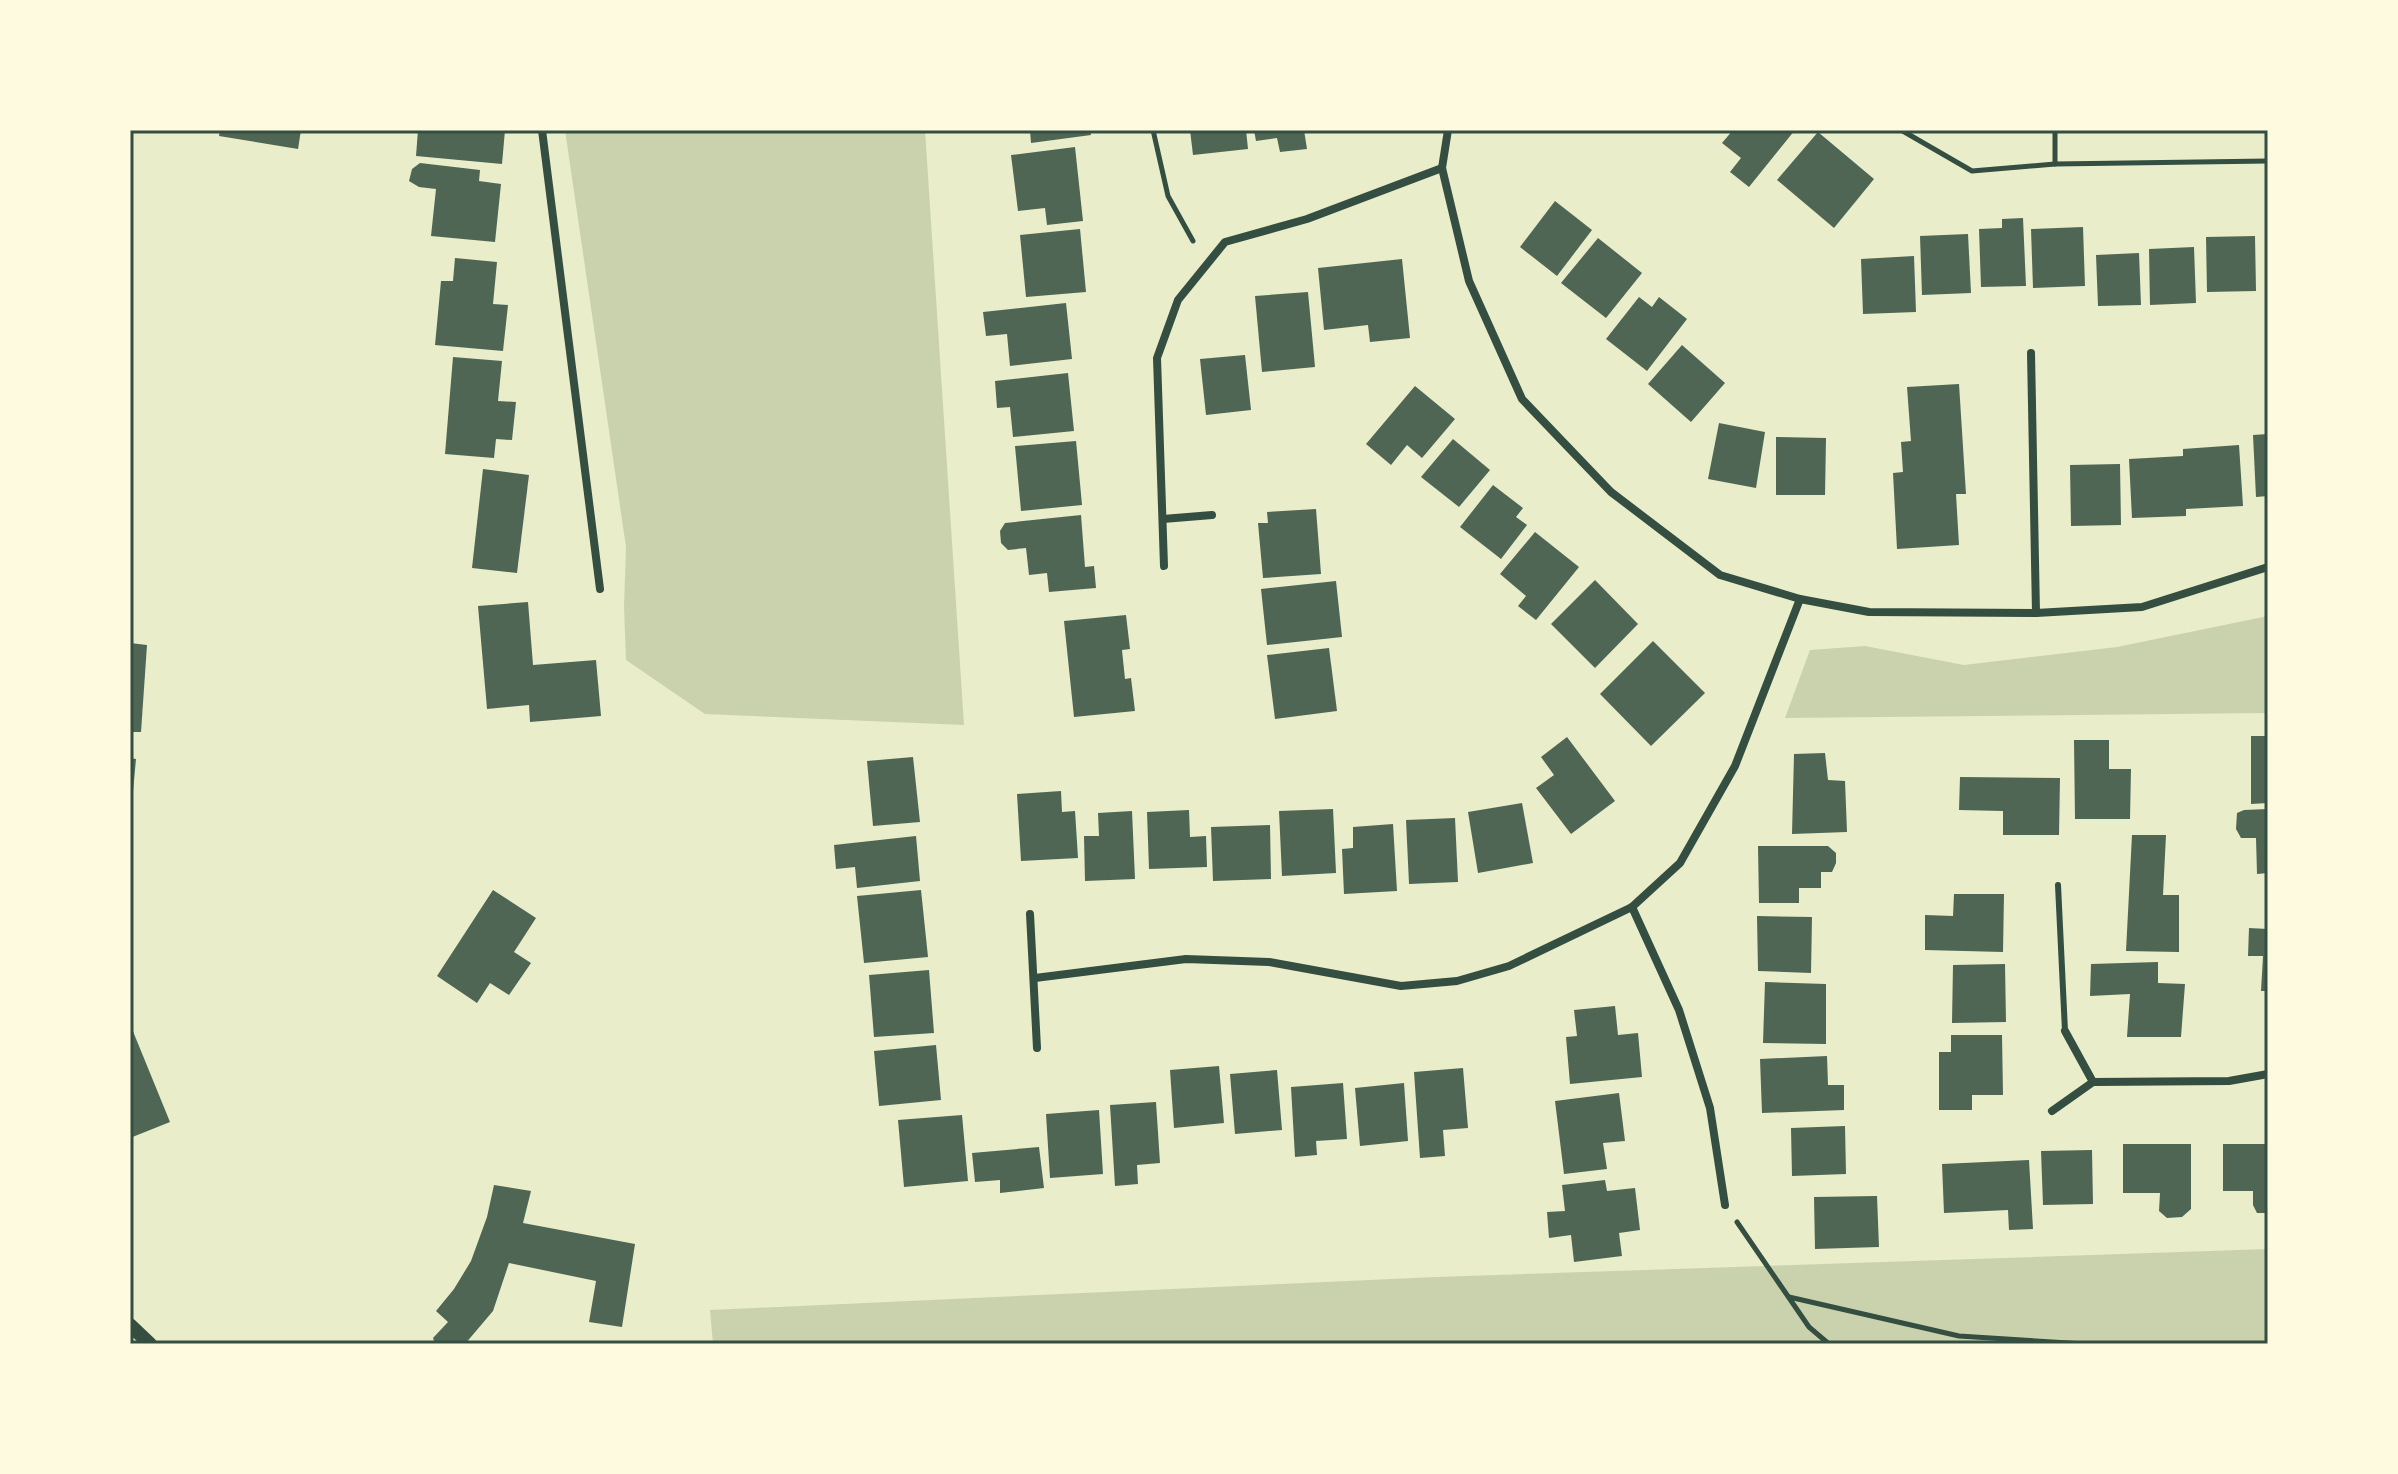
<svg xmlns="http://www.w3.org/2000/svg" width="2398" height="1474" viewBox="0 0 2398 1474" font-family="'Golos Text',sans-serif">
<rect width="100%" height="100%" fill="#e9edc9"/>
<g fill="#cad2ad">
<polygon points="565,130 925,130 964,725 705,714 626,660 624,607 626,547"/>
<polygon points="2268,616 2268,713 1785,718 1810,650 1865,646 1964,665 2117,647"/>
<polygon points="2268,1249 2268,1344 713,1344 710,1310 1436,1277"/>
</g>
<g fill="#4f6655">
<polygon points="220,130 301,130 298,149 219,136"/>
<polygon points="418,130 505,130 502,164 416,156"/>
<polygon points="1030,130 1090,130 1091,135 1031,143"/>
<polygon points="1190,130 1246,130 1248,149 1193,155"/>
<polygon points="1254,130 1304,130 1307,149 1280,152 1277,138 1256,141"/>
<polygon points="1733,130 1795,130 1749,187 1730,172 1741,158 1722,143"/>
<polygon points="1818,132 1874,179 1834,228 1777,180"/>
<polygon points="1075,147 1083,221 1047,225 1045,208 1018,211 1011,155"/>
<polygon points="420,163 480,170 479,181 501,184 495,242 431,236 436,189 419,187 409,181 412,169"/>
<polygon points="1555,201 1592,230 1557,276 1520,247"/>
<polygon points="2023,218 2026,286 1981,287 1979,229 2002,228 2002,219"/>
<polygon points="2083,227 2085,286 2033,288 2031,229"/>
<polygon points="1080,229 1086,292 1026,297 1020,235"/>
<polygon points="1968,234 1971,293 1922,295 1920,236"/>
<polygon points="2255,236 2256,291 2207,292 2206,237"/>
<polygon points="1598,238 1642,273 1606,318 1561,283"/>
<polygon points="2194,247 2196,303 2150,305 2149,249"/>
<polygon points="2139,253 2141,305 2098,306 2096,255"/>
<polygon points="1914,256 1916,312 1863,314 1861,259"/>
<polygon points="455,258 497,262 493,304 508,305 503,351 435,345 441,281 453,281"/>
<polygon points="1402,259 1410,338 1370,342 1368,325 1324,330 1318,268"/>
<polygon points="1308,292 1315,367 1262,372 1255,296"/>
<polygon points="1639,297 1652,307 1659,297 1687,319 1647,371 1606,339"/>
<polygon points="1066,303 1072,359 1010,366 1007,334 986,336 983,312"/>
<polygon points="1682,345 1725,383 1691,422 1648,384"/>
<polygon points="1245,355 1251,410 1206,415 1200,359"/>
<polygon points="453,357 502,361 498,401 516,402 512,440 496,439 494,458 445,454"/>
<polygon points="1068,373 1074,431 1013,437 1010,407 997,408 995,381"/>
<polygon points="1959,384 1966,494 1956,494 1959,545 1897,549 1893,473 1903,472 1901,442 1911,441 1907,387"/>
<polygon points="1415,386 1455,419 1422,458 1407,445 1391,465 1366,444"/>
<polygon points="1719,423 1765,432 1756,488 1708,479"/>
<polygon points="2268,434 2268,496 2256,497 2253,435"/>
<polygon points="1776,437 1826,438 1825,495 1776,495"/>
<polygon points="1453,439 1490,470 1459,507 1421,477"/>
<polygon points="1076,441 1082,505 1021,511 1015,446"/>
<polygon points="2239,445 2243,506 2186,509 2186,516 2132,518 2129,459 2183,456 2183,449"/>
<polygon points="2120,464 2121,525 2071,526 2070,465"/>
<polygon points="483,469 529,475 517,573 472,568"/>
<polygon points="1493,485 1523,508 1516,517 1527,525 1501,559 1460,527"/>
<polygon points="1316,509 1321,574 1263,578 1258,523 1268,523 1267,512"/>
<polygon points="1081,515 1085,567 1094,566 1096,588 1049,592 1047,573 1029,575 1026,548 1008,550 1001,543 1000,531 1005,523"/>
<polygon points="1535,532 1579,567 1536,620 1518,606 1526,596 1500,574"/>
<polygon points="1595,580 1638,624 1595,668 1551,624"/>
<polygon points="1336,581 1342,637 1267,645 1261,589"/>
<polygon points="528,602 533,665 596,660 601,716 530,722 529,705 487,709 478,606"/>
<polygon points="1126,615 1130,649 1122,650 1125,679 1131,678 1135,711 1074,717 1064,621"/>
<polygon points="1653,641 1705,693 1651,746 1600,694"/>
<polygon points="130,643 147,645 141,732 130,732"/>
<polygon points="1329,648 1337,711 1275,719 1267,655"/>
<polygon points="2251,736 2268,736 2268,803 2251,804"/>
<polygon points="1567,737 1615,801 1571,834 1536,788 1554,775 1541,757"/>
<polygon points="2074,740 2109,740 2109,769 2131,769 2130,819 2075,819"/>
<polygon points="1825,753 1828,780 1845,781 1847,832 1792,834 1794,754"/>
<polygon points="913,757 920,822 873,826 867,761"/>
<polygon points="130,758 136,759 132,802 130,802"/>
<polygon points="1960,777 2060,778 2059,835 2003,835 2003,811 1959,810"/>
<polygon points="1061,791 1062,812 1075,811 1078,858 1021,861 1017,794"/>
<polygon points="1522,803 1533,863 1478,873 1468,812"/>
<polygon points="1333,809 1336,873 1282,876 1279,811"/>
<polygon points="2268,809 2268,873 2257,874 2256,838 2241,838 2236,829 2237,813 2244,810"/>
<polygon points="1189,810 1190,837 1206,836 1207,867 1149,869 1147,812"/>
<polygon points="1132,811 1135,879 1085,881 1084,836 1099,836 1098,813"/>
<polygon points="1455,818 1458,882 1409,884 1406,820"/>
<polygon points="1393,824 1397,891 1344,894 1342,849 1353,848 1353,827"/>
<polygon points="1270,825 1271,879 1213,881 1211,827"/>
<polygon points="2132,835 2166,835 2163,895 2179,895 2179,952 2126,951"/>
<polygon points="916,836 920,881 857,888 855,867 836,869 834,845"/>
<polygon points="1758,846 1828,846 1836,853 1836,863 1832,872 1821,872 1821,888 1799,888 1799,903 1759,903"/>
<polygon points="493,890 536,918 514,952 531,963 509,995 490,983 477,1003 437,976"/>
<polygon points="921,890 928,957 864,963 857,896"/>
<polygon points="1954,894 2004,894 2003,952 1925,950 1925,915 1953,916"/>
<polygon points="1757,916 1812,917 1811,973 1758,971"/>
<polygon points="2249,928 2268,929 2268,991 2261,991 2263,956 2248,956"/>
<polygon points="2158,962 2158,983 2185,984 2181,1037 2127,1037 2130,994 2090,996 2091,964"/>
<polygon points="2005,964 2006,1022 1952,1023 1953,965"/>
<polygon points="929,970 934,1033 874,1037 869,975"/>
<polygon points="1765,982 1826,984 1826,1044 1763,1043"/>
<polygon points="1615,1006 1618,1035 1638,1033 1642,1077 1570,1084 1566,1037 1577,1036 1574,1010"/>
<polygon points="130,1024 170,1122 130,1138"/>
<polygon points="1951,1035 2002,1035 2003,1095 1972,1095 1972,1110 1939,1110 1939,1052 1951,1052"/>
<polygon points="936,1045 941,1100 879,1106 874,1051"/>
<polygon points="1827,1056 1828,1085 1844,1085 1844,1110 1762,1113 1760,1059"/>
<polygon points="1219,1066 1224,1123 1174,1128 1170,1070"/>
<polygon points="1463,1068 1468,1128 1443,1130 1445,1156 1420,1158 1414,1072"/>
<polygon points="1277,1070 1282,1130 1235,1134 1230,1074"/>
<polygon points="1343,1083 1347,1139 1316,1141 1317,1155 1295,1157 1291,1087"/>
<polygon points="1404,1083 1408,1141 1360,1146 1355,1088"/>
<polygon points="1619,1093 1625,1141 1603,1143 1607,1169 1564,1174 1555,1101"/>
<polygon points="1156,1102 1160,1163 1137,1165 1138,1184 1115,1186 1110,1105"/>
<polygon points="1099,1110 1103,1174 1050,1178 1046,1114"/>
<polygon points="962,1115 968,1181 904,1187 898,1120"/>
<polygon points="1845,1126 1846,1174 1792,1176 1791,1128"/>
<polygon points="2123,1144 2191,1144 2191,1209 2182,1217 2167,1218 2159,1211 2160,1193 2123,1193"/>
<polygon points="2223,1144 2268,1144 2268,1213 2257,1213 2253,1205 2253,1191 2223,1191"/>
<polygon points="1039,1147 1044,1188 1000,1193 1000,1180 975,1182 972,1153"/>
<polygon points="2092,1150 2093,1204 2043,1205 2041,1151"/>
<polygon points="2029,1160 2033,1229 2009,1230 2008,1210 1944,1213 1942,1164"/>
<polygon points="1605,1180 1607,1191 1635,1188 1640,1230 1619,1233 1622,1256 1574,1262 1571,1235 1549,1238 1547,1212 1565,1211 1562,1185"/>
<polygon points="494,1185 531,1191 523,1223 635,1244 622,1327 589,1322 596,1281 509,1263 493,1311 465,1344 435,1344 433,1338 448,1322 436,1311 454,1289 471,1261 487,1217"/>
<polygon points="1877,1196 1879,1247 1815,1249 1814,1197"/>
</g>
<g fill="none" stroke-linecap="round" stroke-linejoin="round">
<g stroke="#344e41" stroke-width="5">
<polyline points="1153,130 1168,196 1193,241"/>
<polyline points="1901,130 1972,171 2055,164"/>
<polyline points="2055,130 2055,164 2268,161"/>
<polyline points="1737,1222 1809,1327 1829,1344"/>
<polyline points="1789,1297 1959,1336 2085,1344"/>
</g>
<polyline stroke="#344e41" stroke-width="6" points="2058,885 2065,1031"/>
<g stroke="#344e41" stroke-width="8">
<polyline points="542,130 600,589"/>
<polyline points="1448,130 1442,168 1469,281 1522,399 1611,492 1720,575 1800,599 1869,612 2036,613 2142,607 2268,567"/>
<polyline points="2031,353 2036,613"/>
<polyline points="1163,519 1212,515"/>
<polyline points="1164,566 1157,358 1178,300 1225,242 1307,219 1442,168"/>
<polyline points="1632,907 1679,1010 1710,1108 1725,1205"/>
<polyline points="1030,914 1037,1048"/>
<polyline points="1035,978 1186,959 1269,962 1401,986 1457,981 1509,966 1632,907 1680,863 1735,766 1800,599"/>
<polyline points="2093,1082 2229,1081 2268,1074"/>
<polyline points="2052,1111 2093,1082 2065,1031"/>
</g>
<polyline stroke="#344e41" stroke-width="14" points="130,1325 150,1344"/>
</g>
<rect width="2398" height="1474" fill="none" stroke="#fefae0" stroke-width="264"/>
<rect x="132" y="132" width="2134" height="1210" fill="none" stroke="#344e41" stroke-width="3"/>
</svg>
